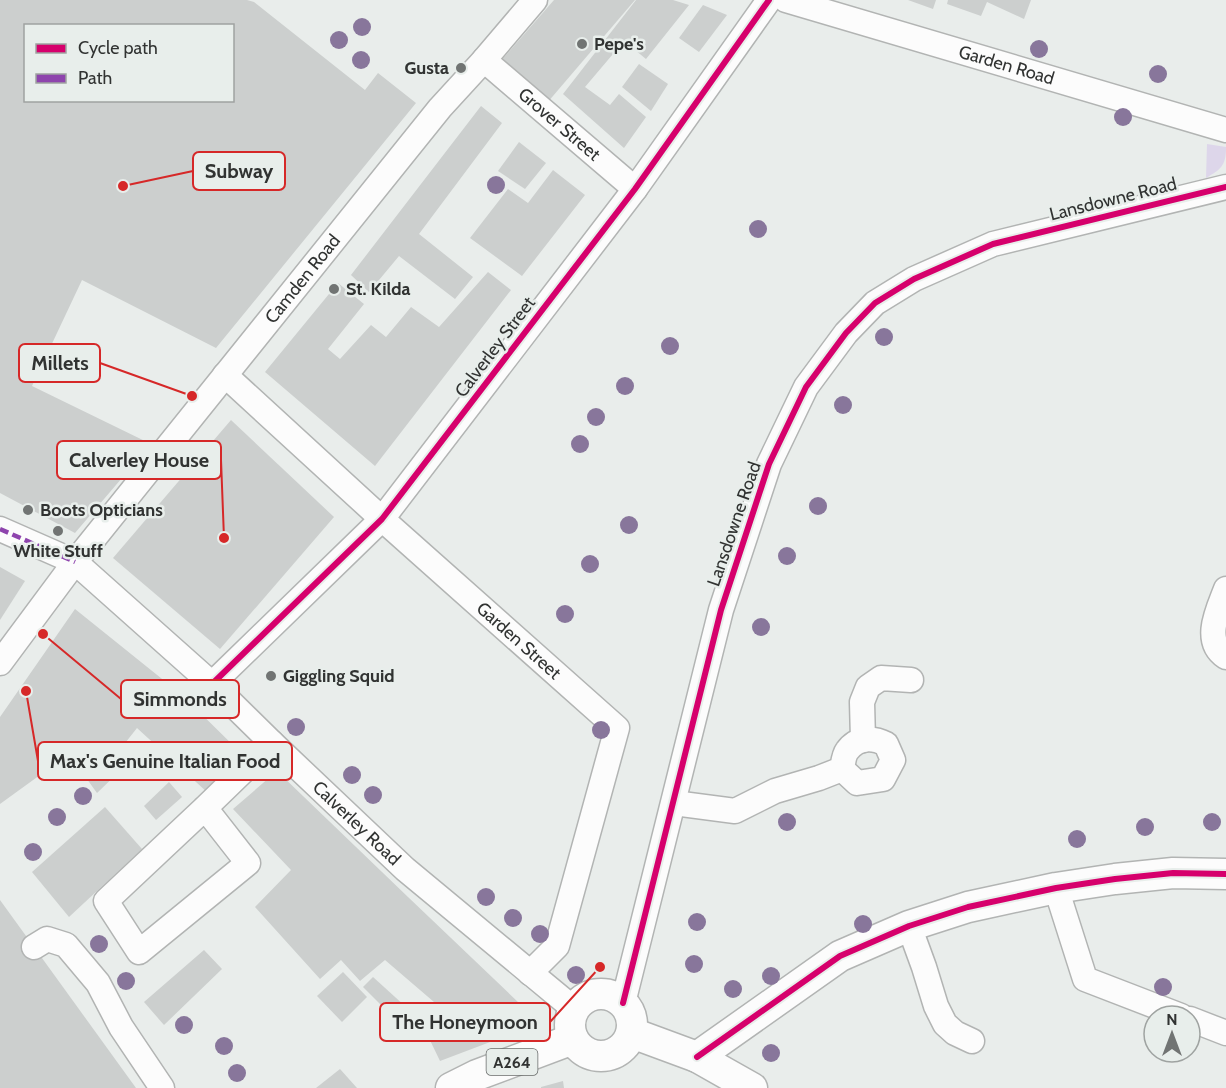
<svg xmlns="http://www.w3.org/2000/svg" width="1226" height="1088" viewBox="0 0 1226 1088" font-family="Cabin,sans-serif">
<rect width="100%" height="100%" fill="#e9edeb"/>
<path fill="#ddd6ea" d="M1207 144 1226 147C1226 166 1221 169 1206 178Z"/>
<g fill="#cccfce" fill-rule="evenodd">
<path d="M0 0H247L254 2 365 90 378 73 416 103 216 348 82 280 32 386 151 444 75 533 0 493ZM26 26H232V100H26Z"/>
<polygon points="554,0 635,0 547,103 499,63"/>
<polygon points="636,0 673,0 689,5 646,59 624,41 585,87 610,105 619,94 646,117 624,148 563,94"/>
<polygon points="908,0 936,0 933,9"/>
<polygon points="948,0 1031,0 1024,19 987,2 981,16 947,4"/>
<polygon points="703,5 727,15 699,52 679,38"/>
<polygon points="639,64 668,84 651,111 622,87"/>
<polygon points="481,106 502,123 419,234 473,277 455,299 399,256 369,292 351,275"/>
<polygon points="519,142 546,163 525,189 498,171"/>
<polygon points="553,170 585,195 522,276 470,238 508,189 528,203"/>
<polygon points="488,272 511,290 375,466 265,372 338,283 364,304 328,349 340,359 371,325 386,337 411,307 439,327"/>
<polygon points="231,420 334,517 220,649 113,558"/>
<polygon points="0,567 25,581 0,620"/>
<polygon points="75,609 182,695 243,755 208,793 137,728 118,752 126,765 97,793 69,754 0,804 0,717"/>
<polygon points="277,771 408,897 540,1023 440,1061 427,1034 455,1020 385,960 360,981 341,960 320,979 255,907 291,870 233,809"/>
<polygon points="169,782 182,797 156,820 144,806"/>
<polygon points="105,807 142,849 69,917 32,872"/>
<polygon points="0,900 136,1088 0,1088"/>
<polygon points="204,950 222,969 164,1025 144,1002"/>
<polygon points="343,972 367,997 342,1022 317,996"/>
<polygon points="373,977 406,1007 396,1020 363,987"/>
<polygon points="340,1069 357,1088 316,1088"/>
<polygon points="563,1081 564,1088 541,1088 541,1087"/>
</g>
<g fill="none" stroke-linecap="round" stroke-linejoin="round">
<defs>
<g id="minor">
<path id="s1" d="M786 0 1226 130"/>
<path id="s2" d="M484 60 635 189"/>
<path id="s3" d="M225 375 382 519 617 728 557 946 530 973"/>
<path id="s4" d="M0 529 75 562 212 684 272 743 405 869 574 1009"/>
<path d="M1226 589C1218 610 1202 641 1226 657"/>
<path id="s5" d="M0 663 75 562 440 108 484 60 535 0"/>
<polyline points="212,684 382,519 635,189 769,0"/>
<polyline points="863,740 862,702 868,687 881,678 911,680"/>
<path d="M674 803 735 811 775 791 819 778 842 769 857 783 883 779 893 760 886 744C873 737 857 737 847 751 844 755 843 763 842 769"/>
<polyline points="205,808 248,863 139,952 106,901 205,808 272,743"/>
<polyline points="1056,888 1085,979 1181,1016"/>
<polyline points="909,926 924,967 936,1006 945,1024 955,1033 972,1041"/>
<polyline points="34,947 47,939 66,945 98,983 121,1027 162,1088"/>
<polyline points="623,1003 721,610 769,464 806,387 846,333 875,303 914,279 993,244 1226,187"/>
<polyline points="1190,1019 1226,1033"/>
</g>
<g id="major">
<circle cx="601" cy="1025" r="31"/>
<polyline points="632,1033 697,1057 752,1088"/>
<polyline points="697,1057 840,956 909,926 968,907 1056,888 1115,879 1173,873 1226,874"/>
<polyline points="451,1088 477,1075 573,1039"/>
</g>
</defs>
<use href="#minor" stroke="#b2b4b3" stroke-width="27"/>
<use href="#major" stroke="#b2b4b3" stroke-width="33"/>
<use href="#minor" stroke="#fcfcfc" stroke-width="24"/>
<use href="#major" stroke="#fcfcfc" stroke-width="30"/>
<polyline stroke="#8e44ad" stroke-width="4.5" stroke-dasharray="9 4.5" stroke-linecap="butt" points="0,529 75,562"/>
<defs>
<g id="cycleway">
<polyline points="212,684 382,519 635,189 769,0"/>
<polyline points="623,1003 721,610 769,464 806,387 846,333 875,303 914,279 993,244 1226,187"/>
<polyline points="697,1057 840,956 909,926 968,907 1056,888 1115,879 1173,873 1226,874"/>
</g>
</defs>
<use href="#cycleway" stroke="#e8eeeb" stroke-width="10"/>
<use href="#cycleway" stroke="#d6006c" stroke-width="6"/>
</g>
<g fill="#88769b">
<circle cx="362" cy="27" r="9"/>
<circle cx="339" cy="40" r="9"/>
<circle cx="1039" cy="49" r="9"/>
<circle cx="361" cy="60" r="9"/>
<circle cx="1158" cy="74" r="9"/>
<circle cx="1123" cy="117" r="9"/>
<circle cx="496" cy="185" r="9"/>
<circle cx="758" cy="229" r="9"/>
<circle cx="884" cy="337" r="9"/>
<circle cx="670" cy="346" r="9"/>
<circle cx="625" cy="386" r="9"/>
<circle cx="843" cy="405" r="9"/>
<circle cx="596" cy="417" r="9"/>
<circle cx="580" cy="444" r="9"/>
<circle cx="818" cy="506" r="9"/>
<circle cx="629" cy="525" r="9"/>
<circle cx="787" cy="556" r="9"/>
<circle cx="590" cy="564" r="9"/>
<circle cx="565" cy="614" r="9"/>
<circle cx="761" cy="627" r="9"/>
<circle cx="296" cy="727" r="9"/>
<circle cx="601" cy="730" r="9"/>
<circle cx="352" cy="775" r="9"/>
<circle cx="373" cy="795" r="9"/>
<circle cx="83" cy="796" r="9"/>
<circle cx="57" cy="817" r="9"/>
<circle cx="787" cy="822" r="9"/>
<circle cx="1212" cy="822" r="9"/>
<circle cx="1145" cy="827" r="9"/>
<circle cx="1077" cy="839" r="9"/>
<circle cx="33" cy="852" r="9"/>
<circle cx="486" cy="897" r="9"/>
<circle cx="513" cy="918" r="9"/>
<circle cx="697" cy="922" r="9"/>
<circle cx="863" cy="924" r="9"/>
<circle cx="540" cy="934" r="9"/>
<circle cx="99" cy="944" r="9"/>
<circle cx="694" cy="964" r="9"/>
<circle cx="576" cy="975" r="9"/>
<circle cx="771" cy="976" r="9"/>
<circle cx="126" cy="981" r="9"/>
<circle cx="1163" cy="987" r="9"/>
<circle cx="733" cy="989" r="9"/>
<circle cx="184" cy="1025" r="9"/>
<circle cx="224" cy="1046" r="9"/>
<circle cx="771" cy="1053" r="9"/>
<circle cx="237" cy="1073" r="9"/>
</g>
<g fill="#717473" stroke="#e8eeeb" stroke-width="2">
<circle cx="582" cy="44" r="6"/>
<circle cx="461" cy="68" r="6"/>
<circle cx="334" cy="289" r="6"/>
<circle cx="28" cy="510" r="6"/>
<circle cx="58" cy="531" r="6"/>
<circle cx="271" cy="676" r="6"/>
</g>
<g text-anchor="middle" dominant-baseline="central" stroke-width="5" stroke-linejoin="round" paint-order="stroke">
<rect fill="#e8eeeb" stroke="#686b6a" stroke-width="1.5" x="486.5" y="1049" width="51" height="26" rx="4.5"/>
<g font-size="16" font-weight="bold" fill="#313332">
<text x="512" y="1062">A264</text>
</g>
<g font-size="18" font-weight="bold" fill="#313332" stroke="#e8eeeb" text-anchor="start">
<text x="594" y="44">Pepe's</text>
<text x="449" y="68" text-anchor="end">Gusta</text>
<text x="346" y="289">St. Kilda</text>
<text x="40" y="510">Boots Opticians</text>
<text x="58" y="551" text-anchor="middle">White Stuff</text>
<text x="283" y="676">Giggling Squid</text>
</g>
<g font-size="18" fill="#313332" stroke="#e8eeeb">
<text stroke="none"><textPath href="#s1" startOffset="230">Garden Road</textPath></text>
<text stroke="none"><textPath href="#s2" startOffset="99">Grover Street</textPath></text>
<text transform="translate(1113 199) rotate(-14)">Lansdowne Road</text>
<text stroke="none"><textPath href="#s5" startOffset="489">Camden Road</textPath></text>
<text transform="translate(495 347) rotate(-53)">Calverley Street</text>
<text transform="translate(734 524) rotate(-71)">Lansdowne Road</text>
<text stroke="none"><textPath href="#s3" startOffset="396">Garden Street</textPath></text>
<text stroke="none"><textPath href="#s4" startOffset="466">Calverley Road</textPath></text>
</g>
</g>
<path fill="none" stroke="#d62828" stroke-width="2" d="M123 186L193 171M192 396L100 363M224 538L221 460M43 634L121 699M26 691L38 761M600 967L550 1022"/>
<g fill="#d62828" stroke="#e8eeeb" stroke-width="2">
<circle cx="123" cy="186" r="6"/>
<circle cx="192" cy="396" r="6"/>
<circle cx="224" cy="538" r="6"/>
<circle cx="43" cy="634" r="6"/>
<circle cx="26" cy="691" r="6"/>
<circle cx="600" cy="967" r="6"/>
</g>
<g fill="#e8eeeb" stroke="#d62828" stroke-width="2">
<rect x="193" y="152" width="92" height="38" rx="6"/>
<rect x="19" y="344" width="81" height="38" rx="6"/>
<rect x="57" y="441" width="164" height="38" rx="6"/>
<rect x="121" y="680" width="118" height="38" rx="6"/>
<rect x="38" y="742" width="254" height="38" rx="6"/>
<rect x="380" y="1003" width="170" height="38" rx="6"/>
</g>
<g font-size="20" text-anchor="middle" font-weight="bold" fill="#313332">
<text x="239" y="178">Subway</text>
<text x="60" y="370">Millets</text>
<text x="139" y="467">Calverley House</text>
<text x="180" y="706">Simmonds</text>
<text x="165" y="768">Max's Genuine Italian Food</text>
<text x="465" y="1029">The Honeymoon</text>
</g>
<rect x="24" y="24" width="210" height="78" fill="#e8eeeb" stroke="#9fa3a1" stroke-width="1.5"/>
<rect x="36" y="44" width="30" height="9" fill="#d6006c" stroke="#9fa3a1" stroke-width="1.5"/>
<text x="78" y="54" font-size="18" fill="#313332">Cycle path</text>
<rect x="36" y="74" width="30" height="9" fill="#8e44ad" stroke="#9fa3a1" stroke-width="1.5"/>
<text x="78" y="84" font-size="18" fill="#313332">Path</text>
<g transform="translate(1172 1034)"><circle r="28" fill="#e8eeeb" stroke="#9fa3a1" stroke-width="1.5"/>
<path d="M0-4.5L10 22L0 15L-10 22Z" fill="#717473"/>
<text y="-9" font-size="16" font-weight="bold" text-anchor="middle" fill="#313332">N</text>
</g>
</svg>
